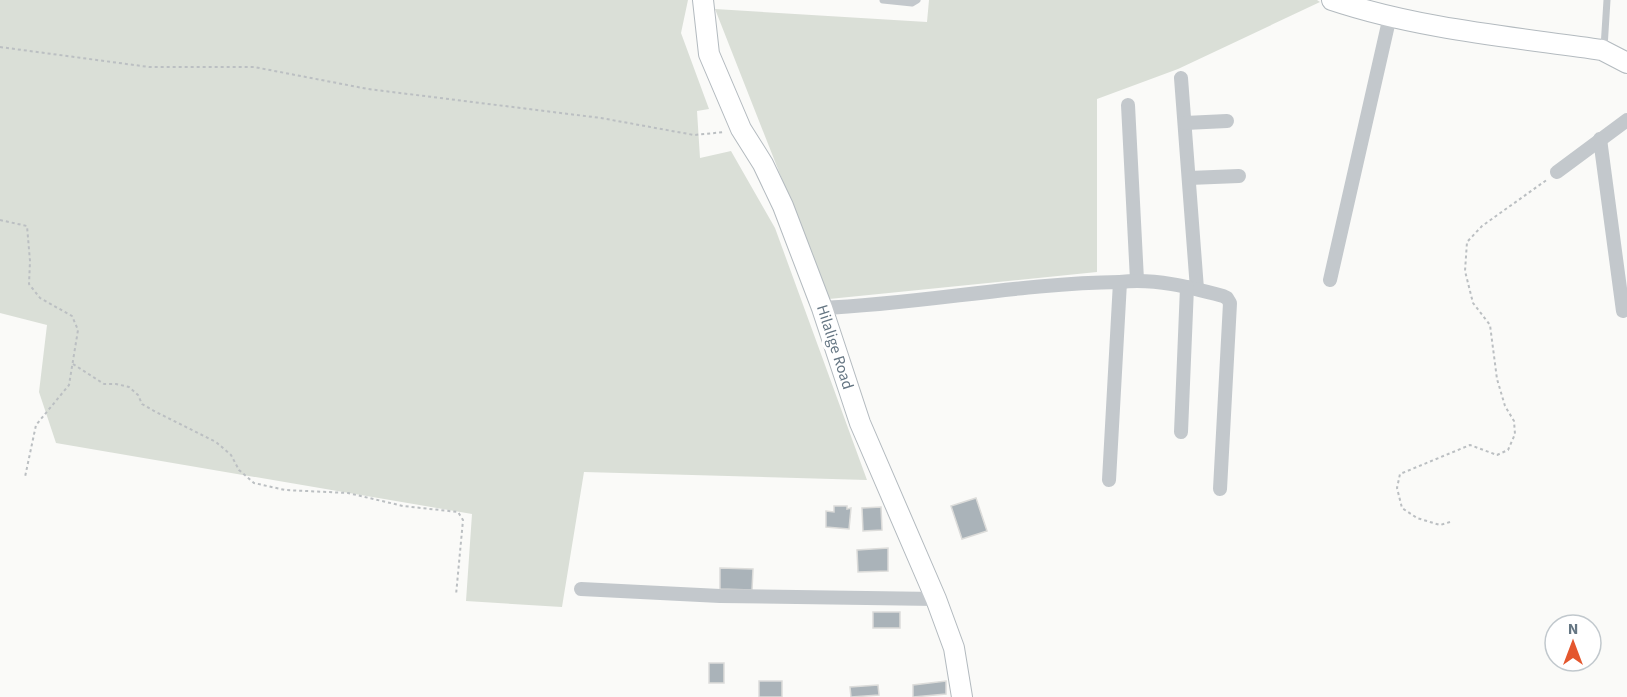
<svg xmlns="http://www.w3.org/2000/svg" width="1627" height="697" viewBox="0 0 1627 697" font-family="'Source Sans 3',sans-serif">
<rect width="100%" height="100%" fill="#fafaf8"/>
<g fill="#dadfd7">
<polygon points="0,0 688,0 681,33 709,109 697,111 700,158 731,151 775,228 867,480 584,472 562,607 466,601 472,514 56,443 39,392 47,325 0,313"/>
<polygon points="929,0 1317,0 1320,2 1178,69 1097,99 1097,272 829,299 715,9 927,22"/>
</g>
<g fill="#aab3b9" stroke="#dcdcda" stroke-width="1.5">
<polygon points="976,498 987,531 962,539 951,506"/>
<polygon points="834,506 847,506 847,509 851,508 849,529 826,527 826,511 834,512"/>
<polygon points="881,507 882,530 863,531 862,508"/>
<polygon points="888,548 888,571 858,572 857,550"/>
<polygon points="720,568 753,569 752,590 720,589"/>
<rect x="873" y="612" width="27" height="16"/>
<rect x="709" y="663" width="15" height="20"/>
<rect x="759" y="681" width="23" height="16"/>
<polygon points="946,681 946,694 913,697 913,685"/>
<polygon points="878,685 879,695 851,697 850,687"/>
</g>
<g fill="none" stroke-linecap="round" stroke-linejoin="round">
<defs>
<g id="secondary">
<polyline points="703,0 709,54 741,129 763,164 783,206 822,308 860,423 936,599 954,648 962,697"/>
<path d="M1332 0C1419 29 1512 37 1602 50L1627 63"/>
</g>
</defs>
<use href="#secondary" stroke="#b3babf" stroke-width="22"/>
<g stroke="#bbbfc2" stroke-width="2" stroke-dasharray="3 3" stroke-linecap="butt">
<polyline points="0,47 149,67 254,67 368,89 601,118 694,135 725,132"/>
<polyline points="0,220 27,226 30,261 29,284 40,298 72,316 78,330 69,385 36,425 25,477"/>
<polyline points="73,364 104,384 116,384 129,387 138,395 142,404 154,411 216,442 231,455 239,470 254,483 285,490 348,493 403,506 458,512 463,520 456,595"/>
<polyline points="1450,522 1440,525 1417,518 1402,508 1397,488 1400,474 1470,445 1497,455 1508,450 1515,434 1514,421 1505,406 1497,379 1490,325 1473,303 1465,271 1467,242 1482,226 1548,179"/>
</g>
<g stroke="#c3c8cc" stroke-width="7">
<polyline points="883,0 912,3 917,0"/>
<polyline points="1604,48 1607,0"/>
</g>
<g stroke="#c3c8cc" stroke-width="14">
<polyline points="1181,78 1197,289"/>
<polyline points="1128,105 1137,280"/>
<polyline points="1185,123 1227,121"/>
<polyline points="1600,139 1623,311"/>
<polyline points="1557,172 1627,120"/>
<polyline points="1189,178 1239,176"/>
<polyline points="1330,280 1390,16"/>
<path d="M1120 282C1155 278 1189 287 1223 296L1227 298 1230 303 1220 489"/>
<path d="M822 308C922 304 1020 283 1120 282L1109 480"/>
<polyline points="1181,432 1187,287"/>
<polyline points="581,589 720,596 936,599"/>
</g>
<use href="#secondary" stroke="#fff" stroke-width="20"/>
</g>
<g text-anchor="middle" dominant-baseline="central" stroke-width="6" stroke-linejoin="round" paint-order="stroke">
<g font-size="16" fill="#657683" stroke="#fff">
<text transform="translate(835 347) rotate(72)">Hilalige Road</text>
</g>
</g>
<g transform="translate(1573 643)"><circle r="28" fill="#ffffff" stroke="#c1c8cd" stroke-width="1.5"/>
<path d="M0-4.5L10 22L0 15L-10 22Z" fill="#e4572e"/>
<text y="-9" font-size="16" font-weight="bold" text-anchor="middle" fill="#657683">N</text>
</g>
</svg>
